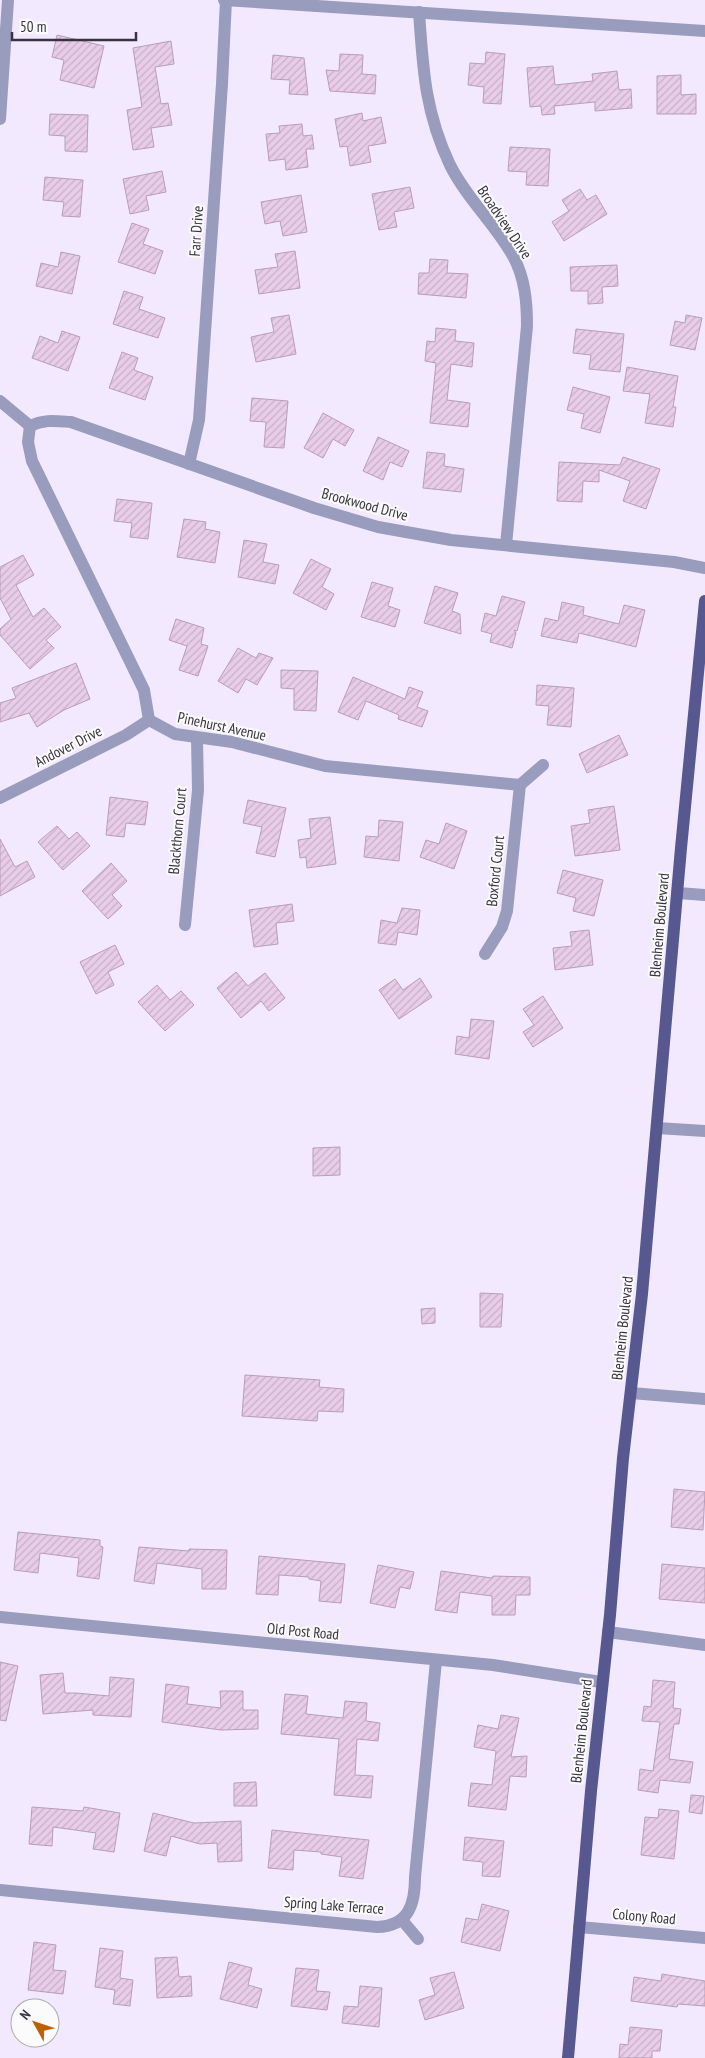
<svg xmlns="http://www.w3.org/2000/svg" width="705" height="2058" viewBox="0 0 705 2058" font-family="'PT Sans Narrow',sans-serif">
<defs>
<pattern id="building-hatch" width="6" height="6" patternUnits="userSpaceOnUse" patternTransform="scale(1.25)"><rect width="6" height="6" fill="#e8cce8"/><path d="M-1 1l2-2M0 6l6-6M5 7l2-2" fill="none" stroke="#c8b0c8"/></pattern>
</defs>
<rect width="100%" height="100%" fill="#f2e9ff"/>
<g fill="url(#building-hatch)" stroke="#b89db9">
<polygon points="57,35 104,46 94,88 60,80 64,60 52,57"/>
<polygon points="171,41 174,64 155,67 161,104 168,103 172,125 151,128 154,147 133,150 127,110 142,107 133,48"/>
<polygon points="486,52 505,54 501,104 483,103 484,87 468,85 470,63 485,64"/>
<polygon points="340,54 363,55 362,74 376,75 375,94 330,91 326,70 339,71"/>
<polygon points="273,55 304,58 308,95 289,94 290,80 271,79"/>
<polygon points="553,66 555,85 593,81 592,74 617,71 619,90 631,89 632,108 595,111 595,102 554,106 555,114 542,115 541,106 530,107 527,68"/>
<polygon points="681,75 681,95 696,94 696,114 657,114 657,76"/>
<polygon points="362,113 363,121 381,117 386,143 368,146 371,162 350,166 347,146 340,147 335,119"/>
<polygon points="50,114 88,115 87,152 65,151 65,136 49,135"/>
<polygon points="302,124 303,136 312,135 314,149 306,149 308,167 286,170 285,159 269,161 266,134 280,133 279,126"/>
<polygon points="510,147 550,149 548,186 526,185 527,172 508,171"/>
<polygon points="162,171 166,192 146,196 149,210 130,214 123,179"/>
<polygon points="45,177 83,180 80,217 62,216 64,202 43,200"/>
<polygon points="410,187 414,208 394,212 397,227 379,230 372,194"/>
<polygon points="580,189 587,200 596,195 607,214 564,241 552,222 569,211 562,200"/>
<polygon points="301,195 307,232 283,236 280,221 265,224 261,202"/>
<polygon points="132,223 149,229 143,244 163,251 155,274 118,262"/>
<polygon points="295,251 300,288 259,294 255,270 278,267 275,254"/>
<polygon points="61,252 80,256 72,294 36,286 41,263 58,267"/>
<polygon points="430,259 448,260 447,273 468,274 466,298 418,294 419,273 429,273"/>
<polygon points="617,265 618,286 602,287 603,303 588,304 588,291 571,291 570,267"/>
<polygon points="124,291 143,297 139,309 165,318 158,338 113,324"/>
<polygon points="289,315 296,354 256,362 251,337 274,332 271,318"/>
<polygon points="686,315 702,318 695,350 670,345 675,321 685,323"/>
<polygon points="436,328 456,330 455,341 474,343 472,367 451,364 447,400 470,403 468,427 430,423 436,363 425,361 427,341 435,342"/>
<polygon points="576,329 624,334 620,372 589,369 591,355 573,353"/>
<polygon points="62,331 80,337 68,371 32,358 40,336 58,343"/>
<polygon points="122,352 138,358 134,370 153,377 145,400 109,388"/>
<polygon points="627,367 678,376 673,407 676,407 673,427 645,423 650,394 623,391"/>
<polygon points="573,387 610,397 600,433 581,428 584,414 567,410"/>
<polygon points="252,398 288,401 284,448 264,447 266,422 250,421"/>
<polygon points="323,413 354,430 345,446 333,439 323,458 304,448"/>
<polygon points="378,437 409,451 402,467 390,462 383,480 363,471"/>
<polygon points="427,452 445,454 444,466 464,469 461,492 423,488"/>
<polygon points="623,457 660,469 646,509 623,501 630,481 599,470 599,482 583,481 582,502 557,501 559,462 620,465"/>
<polygon points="117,499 152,503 148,539 130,537 132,523 114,521"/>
<polygon points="184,519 206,522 205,529 220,532 215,563 177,557"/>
<polygon points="244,540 267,544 263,562 279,565 275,584 238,577"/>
<polygon points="23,555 34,575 16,585 33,617 44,608 61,627 46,640 54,648 30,669 0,635 0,629 11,619 0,598 0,567"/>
<polygon points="311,559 331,569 322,587 334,594 326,610 293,593"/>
<polygon points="372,582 393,588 388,606 400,610 395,627 361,617"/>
<polygon points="435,586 458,593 452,611 460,614 461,634 424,623"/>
<polygon points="502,596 525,602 517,631 514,630 516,633 512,648 490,642 492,634 481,631 485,613 496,616"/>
<polygon points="562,602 584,607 583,615 619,624 624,605 645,610 636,647 579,633 577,643 541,636 545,618 558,621"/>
<polygon points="176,619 204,628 201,644 208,646 198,676 179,670 187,646 169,640"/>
<polygon points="238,648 256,658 259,653 273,658 257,685 246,679 238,693 218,681"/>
<polygon points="76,663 90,699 64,710 37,727 29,713 0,722 0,703 16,698 12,688"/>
<polygon points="281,670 318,671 316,711 294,710 294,689 281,688"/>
<polygon points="353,677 405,699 409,687 423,692 417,707 428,711 422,727 398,719 399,715 366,701 358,720 338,712"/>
<polygon points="537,685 574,688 571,727 547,725 549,706 536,705"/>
<polygon points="619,735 628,755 587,773 579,754"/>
<polygon points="110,797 148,802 145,825 126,823 124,837 106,835"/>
<polygon points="248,800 286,808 275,857 256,853 262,827 243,823"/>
<polygon points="614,806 620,850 575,856 571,826 590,823 588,810"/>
<polygon points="330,817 336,864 307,868 306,857 300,858 298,840 311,838 309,819"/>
<polygon points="379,820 403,822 399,861 364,857 366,836 378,837"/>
<polygon points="446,823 467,831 454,869 420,857 426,840 439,844"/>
<polygon points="57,826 69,839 77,832 90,846 63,870 38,842"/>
<polygon points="0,839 15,867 27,861 35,877 0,896"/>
<polygon points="111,863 127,881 112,895 122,906 108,919 82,891"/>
<polygon points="563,870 603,880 594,916 573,911 576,898 557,893"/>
<polygon points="292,904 294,921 276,923 278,944 254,947 249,910"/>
<polygon points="402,908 420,910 417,935 398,932 396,945 378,943 381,920 397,923"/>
<polygon points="589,930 593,965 555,970 553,948 572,946 570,932"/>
<polygon points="115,945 124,964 108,972 114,985 96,994 80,962"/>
<polygon points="236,972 248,986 265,973 285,998 269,1011 261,1001 241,1018 217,988"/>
<polygon points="420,978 432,997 399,1019 379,990 395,979 403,990"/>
<polygon points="157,985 170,1000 181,991 194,1005 165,1031 138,1002"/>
<polygon points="543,996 563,1028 533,1047 523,1032 534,1025 523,1009"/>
<polygon points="471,1019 494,1021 489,1059 455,1054 457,1036 469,1038"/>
<polygon points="340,1147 340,1175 313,1176 313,1148"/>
<polygon points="480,1293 503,1294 501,1327 480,1327"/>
<polygon points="435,1308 435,1323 422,1324 421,1309"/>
<polygon points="245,1375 320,1380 319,1387 344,1389 343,1412 318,1411 317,1421 242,1416"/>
<polygon points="674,1489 705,1492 703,1530 671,1527"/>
<polygon points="18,1532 100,1540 100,1546 103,1547 99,1579 77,1576 79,1558 40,1553 38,1573 14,1570"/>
<polygon points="139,1547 189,1551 189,1549 227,1550 226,1589 202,1589 202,1569 157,1563 154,1584 134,1581"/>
<polygon points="259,1556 345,1564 341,1603 319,1601 321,1581 309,1579 309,1577 279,1575 278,1595 256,1594"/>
<polygon points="662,1564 705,1568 705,1603 659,1599"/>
<polygon points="378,1565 414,1572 410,1589 400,1587 395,1608 370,1603"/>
<polygon points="441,1571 492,1578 493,1576 530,1577 530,1595 516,1595 515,1615 492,1615 492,1596 460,1592 457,1613 435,1610"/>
<polygon points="0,1662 18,1666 6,1721 0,1720"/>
<polygon points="63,1673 65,1693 76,1693 109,1696 110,1677 134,1679 131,1717 93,1715 93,1710 43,1714 40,1675"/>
<polygon points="653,1680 675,1682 673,1708 681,1709 679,1724 674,1724 669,1759 693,1762 690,1783 660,1780 658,1793 638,1790 640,1769 653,1771 660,1722 642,1721 644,1706 651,1707"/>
<polygon points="166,1684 189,1687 187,1704 221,1708 220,1691 243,1691 243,1710 258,1710 258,1729 221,1730 162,1722"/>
<polygon points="285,1694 308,1696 306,1714 343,1718 345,1701 367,1703 366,1721 380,1723 378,1741 357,1739 355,1775 373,1776 371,1798 334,1795 339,1739 281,1734"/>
<polygon points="501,1715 519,1718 511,1757 527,1756 526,1777 510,1776 506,1810 468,1806 471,1783 492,1785 496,1751 474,1747 478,1725 498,1729"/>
<polygon points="256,1782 257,1806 234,1806 234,1783"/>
<polygon points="691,1795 704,1796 702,1814 689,1812"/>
<polygon points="32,1807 83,1811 84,1807 120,1813 114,1852 93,1849 96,1833 68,1829 53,1827 52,1846 29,1844"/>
<polygon points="659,1809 679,1811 674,1859 641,1855 645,1817 658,1818"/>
<polygon points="153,1813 194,1823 241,1821 242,1861 218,1862 217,1843 200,1844 171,1836 166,1856 144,1851"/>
<polygon points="272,1830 369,1840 363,1879 339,1876 342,1857 321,1854 321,1852 294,1850 293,1870 268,1868"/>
<polygon points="465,1837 504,1841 500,1877 482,1876 483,1862 463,1860"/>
<polygon points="482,1904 509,1911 500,1951 461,1942 466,1918 478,1920"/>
<polygon points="34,1942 56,1945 53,1970 66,1971 63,1994 28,1990"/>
<polygon points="100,1948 123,1951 120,1978 133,1980 130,2006 113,2004 115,1990 95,1987"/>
<polygon points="177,1957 179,1977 191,1976 192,1996 157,1998 155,1958"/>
<polygon points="229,1962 252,1968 248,1985 262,1989 257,2008 220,1999"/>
<polygon points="296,1968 319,1970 316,1991 330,1992 327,2010 291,2006"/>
<polygon points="454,1972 464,2008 425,2020 419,2000 435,1995 430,1978"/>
<polygon points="662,1974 705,1981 705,2006 678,2004 677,2007 631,2001 634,1977 661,1981"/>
<polygon points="360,1986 382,1988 379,2027 342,2023 344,2006 358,2007"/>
<polygon points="630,2027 662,2030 660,2051 652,2051 652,2058 619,2058 620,2044 628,2045"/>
</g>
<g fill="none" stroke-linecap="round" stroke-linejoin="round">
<g stroke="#999cbc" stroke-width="12">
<polyline points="224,0 705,31"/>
<path d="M419 12C423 70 425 112 450 165 467 199 495 224 513 256 525 278 527 302 527 326L506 545"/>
<polyline points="0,119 8,0"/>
<polyline points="0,401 30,426"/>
<path d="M30 426C44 419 56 421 71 422L314 508 378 527 451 540 674 562 705 568"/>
<polyline points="30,426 28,442 32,461 144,690 149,720"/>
<polyline points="189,464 199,420 222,84 226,0"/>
<polyline points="149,720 175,734 232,742 325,766 520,785"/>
<polyline points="520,785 543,765"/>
<polyline points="0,798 126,735 149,720"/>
<polyline points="678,893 705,895"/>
<polyline points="185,925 198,790 197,739"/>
<polyline points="485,954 502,927 507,911 520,785"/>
<polyline points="657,1128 705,1131"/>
<polyline points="631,1393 705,1399"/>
<polyline points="0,1617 493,1665 601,1682"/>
<polyline points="608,1632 705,1645"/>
<path d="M0 1890 377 1927C409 1926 415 1904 415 1877L436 1661"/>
<polyline points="402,1920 418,1939"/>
<polyline points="579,1927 705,1938"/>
</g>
<polyline stroke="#56588f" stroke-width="12" points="568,2058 591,1791 610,1615 623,1458 642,1294 681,848 705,601"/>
</g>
<g text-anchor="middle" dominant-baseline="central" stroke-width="4" stroke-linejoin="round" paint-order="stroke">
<g font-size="15" fill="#383340" stroke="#fbfbfb">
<text transform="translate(505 222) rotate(56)">Broadview Drive</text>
<text transform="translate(196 231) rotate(-86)">Farr Drive</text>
<text transform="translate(365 504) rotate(15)">Brookwood Drive</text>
<text transform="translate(222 726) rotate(12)">Pinehurst Avenue</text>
<text transform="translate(68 746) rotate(-27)">Andover Drive</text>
<text transform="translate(177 831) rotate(-85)">Blackthorn Court</text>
<text transform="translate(495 871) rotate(-84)">Boxford Court</text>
<text transform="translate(659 925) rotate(-85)">Blenheim Boulevard</text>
<text transform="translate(622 1328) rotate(-84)">Blenheim Boulevard</text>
<text transform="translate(303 1631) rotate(5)">Old Post Road</text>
<text transform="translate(581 1731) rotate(-84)">Blenheim Boulevard</text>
<text transform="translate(334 1905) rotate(4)">Spring Lake Terrace</text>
<text transform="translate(644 1916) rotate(5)">Colony Road</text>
</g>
</g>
<g transform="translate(35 2023) rotate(310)"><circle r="24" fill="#fbfbfb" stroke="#adabb0"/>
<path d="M0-4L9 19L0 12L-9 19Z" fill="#bc6108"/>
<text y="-8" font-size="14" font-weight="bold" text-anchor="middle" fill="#383340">N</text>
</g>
<path d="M12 32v8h124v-8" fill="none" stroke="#383340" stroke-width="2.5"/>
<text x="20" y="32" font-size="15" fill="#383340" stroke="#fbfbfb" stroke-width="4" paint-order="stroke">50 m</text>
</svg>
